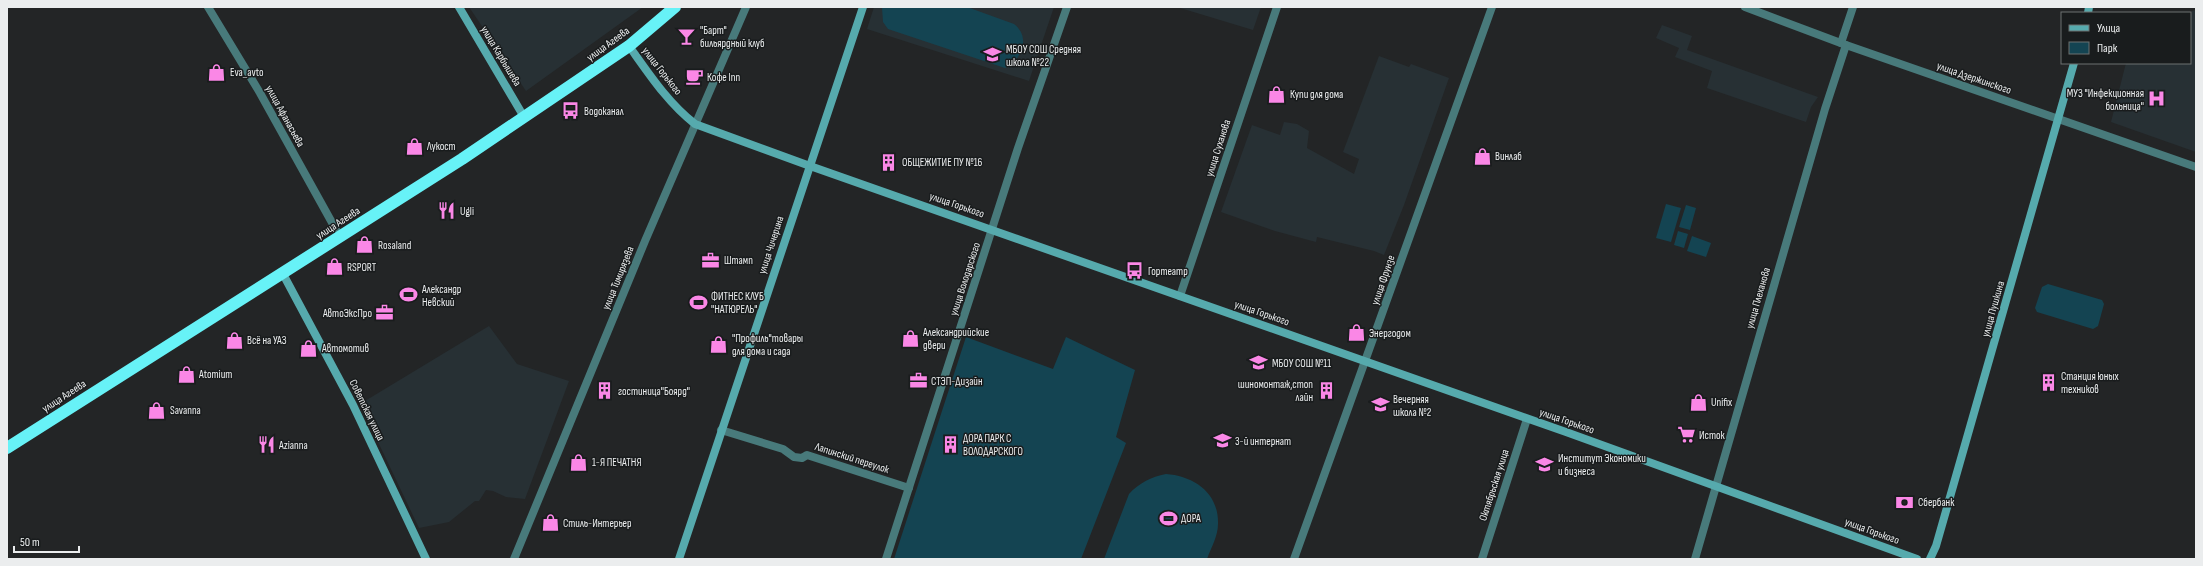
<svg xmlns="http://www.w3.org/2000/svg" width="2203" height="566" viewBox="0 0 2203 566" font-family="'Sofia Sans Condensed',sans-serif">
<rect width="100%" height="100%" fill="#232526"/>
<g fill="#273034">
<polygon points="469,7 643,7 526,91"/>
<polygon points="874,7 1054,7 1029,81 867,29"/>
<polygon points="1177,7 1261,7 1253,30"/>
<polygon points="2196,10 2196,152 2111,122 2126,63 2190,63 2190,18 2192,11"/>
<polygon points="1662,25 1692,36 1687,50 1818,97 1811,107 1806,122 1707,88 1712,71 1675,57 1679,48 1656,38"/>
<polygon points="1379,56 1409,67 1411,64 1449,78 1404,205 1384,255 1374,251 1317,237 1316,242 1275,231 1221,212 1252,125 1280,135 1284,122 1297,124 1309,131 1307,148 1354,174 1359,159 1343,152"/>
<polygon points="489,326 517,364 569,381 525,499 506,497 493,491 486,490 479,501 475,501 449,522 419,528 360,404"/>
</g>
<g fill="#144452">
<path d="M882 7H967L1014 24C1031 37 1022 60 1005 68L888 29 883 22Z"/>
<polygon points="1666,204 1681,208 1671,242 1656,238"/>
<polygon points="1686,205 1696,208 1690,230 1679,227"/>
<polygon points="1678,231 1688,234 1684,248 1674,245"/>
<polygon points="1692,236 1711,243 1706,257 1687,251"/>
<polygon points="2048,284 2102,300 2104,304 2098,326 2093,329 2037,312 2035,308 2042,287"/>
<polygon points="966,337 1053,369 1066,337 1135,370 1116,437 1126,443 1081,559 894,559"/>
<path d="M1166 474C1194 476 1219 493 1218 524 1218 536 1211 548 1207 559H1104L1129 494C1139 483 1151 477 1166 474Z"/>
</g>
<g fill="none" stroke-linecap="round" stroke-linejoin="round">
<g stroke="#487a7b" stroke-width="8">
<polyline points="208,7 260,93 340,237"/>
<polyline points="1745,7 1846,45 2196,167"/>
<polyline points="1841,43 1853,7"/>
<polyline points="1180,296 1277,7"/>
<polyline points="721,430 783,449 794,457 802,458 807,455 909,488"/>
<polyline points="514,559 645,241 746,7"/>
<polyline points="886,559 1018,148 1067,7"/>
<polyline points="1294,559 1492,7"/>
<polyline points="1482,559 1527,419"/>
<polyline points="1695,559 1825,109 1846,45"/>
</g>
<g stroke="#56aaad" stroke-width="8">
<polyline points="459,7 524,117"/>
<polyline points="2088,13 2089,7"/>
<path d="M629 46C649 74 668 103 695 124L810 166 1566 432 1917 559"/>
<polyline points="283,274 353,405 426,559"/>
<polyline points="679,559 863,7"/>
<polyline points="1930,559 1936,546 2074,63"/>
</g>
<polyline stroke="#67f2f7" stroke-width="12" points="7,448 462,159 629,46 675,7"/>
</g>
<defs>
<symbol id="bar-bare" viewBox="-9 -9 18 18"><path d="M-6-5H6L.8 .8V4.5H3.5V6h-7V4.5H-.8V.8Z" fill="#fa87e6" stroke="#191c1d" stroke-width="2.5" paint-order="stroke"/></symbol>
<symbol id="school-bare" viewBox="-9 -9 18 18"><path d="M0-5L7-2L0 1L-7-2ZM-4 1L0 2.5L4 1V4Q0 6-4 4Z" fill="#fa87e6" stroke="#191c1d" stroke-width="2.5" paint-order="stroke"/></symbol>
<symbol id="shop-bare" viewBox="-9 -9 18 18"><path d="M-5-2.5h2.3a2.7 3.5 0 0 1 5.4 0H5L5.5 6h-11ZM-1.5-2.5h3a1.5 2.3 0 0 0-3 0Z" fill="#fa87e6" stroke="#191c1d" stroke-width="2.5" paint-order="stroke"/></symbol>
<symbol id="cafe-bare" viewBox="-9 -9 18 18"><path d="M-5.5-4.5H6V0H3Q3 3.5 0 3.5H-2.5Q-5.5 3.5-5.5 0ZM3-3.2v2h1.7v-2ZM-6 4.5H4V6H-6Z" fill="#fa87e6" stroke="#191c1d" stroke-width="2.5" paint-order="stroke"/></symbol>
<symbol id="hospital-bare" viewBox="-9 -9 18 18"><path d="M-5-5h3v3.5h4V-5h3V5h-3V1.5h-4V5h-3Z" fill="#fa87e6" stroke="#191c1d" stroke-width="2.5" paint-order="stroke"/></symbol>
<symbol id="bus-bare" viewBox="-9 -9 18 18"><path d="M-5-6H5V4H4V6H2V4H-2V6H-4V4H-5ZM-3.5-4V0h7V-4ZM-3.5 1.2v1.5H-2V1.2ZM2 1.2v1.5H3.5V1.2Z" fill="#fa87e6" stroke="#191c1d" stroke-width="2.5" paint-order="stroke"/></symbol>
<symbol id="building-bare" viewBox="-9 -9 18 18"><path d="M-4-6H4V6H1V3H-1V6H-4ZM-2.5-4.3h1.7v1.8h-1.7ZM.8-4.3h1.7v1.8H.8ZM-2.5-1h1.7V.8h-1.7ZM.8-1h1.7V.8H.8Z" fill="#fa87e6" stroke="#191c1d" stroke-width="2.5" paint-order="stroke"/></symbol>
<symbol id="restaurant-bare" viewBox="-9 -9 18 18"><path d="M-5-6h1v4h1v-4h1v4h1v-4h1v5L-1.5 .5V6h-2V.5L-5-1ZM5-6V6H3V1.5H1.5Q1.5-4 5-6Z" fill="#fa87e6" stroke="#191c1d" stroke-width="2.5" paint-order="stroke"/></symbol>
<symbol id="office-bare" viewBox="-9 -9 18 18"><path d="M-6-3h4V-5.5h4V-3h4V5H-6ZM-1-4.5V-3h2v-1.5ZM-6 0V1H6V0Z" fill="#fa87e6" stroke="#191c1d" stroke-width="2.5" paint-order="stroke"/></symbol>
<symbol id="stadium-bare" viewBox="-9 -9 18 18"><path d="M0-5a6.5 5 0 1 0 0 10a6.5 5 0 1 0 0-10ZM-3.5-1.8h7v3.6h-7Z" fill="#fa87e6" stroke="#191c1d" stroke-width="2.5" paint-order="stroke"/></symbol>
<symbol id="supermarket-bare" viewBox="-9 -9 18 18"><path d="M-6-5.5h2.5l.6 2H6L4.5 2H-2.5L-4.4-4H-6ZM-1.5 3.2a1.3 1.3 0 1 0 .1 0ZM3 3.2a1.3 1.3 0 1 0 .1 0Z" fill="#fa87e6" stroke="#191c1d" stroke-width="2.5" paint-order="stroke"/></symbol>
<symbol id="university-bare" viewBox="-9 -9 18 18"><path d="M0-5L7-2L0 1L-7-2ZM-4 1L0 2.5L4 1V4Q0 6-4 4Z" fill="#fa87e6" stroke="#191c1d" stroke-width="2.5" paint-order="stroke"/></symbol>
<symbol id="bank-bare" viewBox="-9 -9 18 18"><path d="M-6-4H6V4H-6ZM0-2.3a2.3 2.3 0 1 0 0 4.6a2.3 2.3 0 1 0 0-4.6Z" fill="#fa87e6" stroke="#191c1d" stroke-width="2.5" paint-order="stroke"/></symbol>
</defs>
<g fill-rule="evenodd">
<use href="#bar-bare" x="674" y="24" width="25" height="25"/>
<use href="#school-bare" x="980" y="42" width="25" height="25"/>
<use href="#shop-bare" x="204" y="60" width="25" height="25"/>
<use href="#cafe-bare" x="682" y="64" width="25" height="25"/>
<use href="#shop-bare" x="1264" y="82" width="25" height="25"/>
<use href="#hospital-bare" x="2144" y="86" width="25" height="25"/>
<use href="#bus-bare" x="558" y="98" width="25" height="25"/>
<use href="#shop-bare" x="402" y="134" width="25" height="25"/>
<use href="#shop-bare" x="1470" y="144" width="25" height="25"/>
<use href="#building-bare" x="876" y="150" width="25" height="25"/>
<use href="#restaurant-bare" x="434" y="198" width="25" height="25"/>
<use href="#shop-bare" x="352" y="232" width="25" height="25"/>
<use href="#office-bare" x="698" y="248" width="25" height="25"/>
<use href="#shop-bare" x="322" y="254" width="25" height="25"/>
<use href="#bus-bare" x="1122" y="258" width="25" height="25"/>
<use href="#stadium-bare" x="396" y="282" width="25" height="25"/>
<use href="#stadium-bare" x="686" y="290" width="25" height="25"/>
<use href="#office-bare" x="372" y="300" width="25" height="25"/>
<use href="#shop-bare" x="1344" y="320" width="25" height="25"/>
<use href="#shop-bare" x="898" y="326" width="25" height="25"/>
<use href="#shop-bare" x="222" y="328" width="25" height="25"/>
<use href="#shop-bare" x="706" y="332" width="25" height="25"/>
<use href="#shop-bare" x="296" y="336" width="25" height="25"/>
<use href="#school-bare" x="1246" y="350" width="25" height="25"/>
<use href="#shop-bare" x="174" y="362" width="25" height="25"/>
<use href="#office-bare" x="906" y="368" width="25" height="25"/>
<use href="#building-bare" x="2036" y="370" width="25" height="25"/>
<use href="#building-bare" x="1314" y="378" width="25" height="25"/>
<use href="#building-bare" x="592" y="378" width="25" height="25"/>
<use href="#shop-bare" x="1686" y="390" width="25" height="25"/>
<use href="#school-bare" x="1368" y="392" width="25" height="25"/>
<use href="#shop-bare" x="144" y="398" width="25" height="25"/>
<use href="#supermarket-bare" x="1674" y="422" width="25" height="25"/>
<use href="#school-bare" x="1210" y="428" width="25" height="25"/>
<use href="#building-bare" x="938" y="432" width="25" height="25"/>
<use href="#restaurant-bare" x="254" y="432" width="25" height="25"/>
<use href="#shop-bare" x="566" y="450" width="25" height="25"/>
<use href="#university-bare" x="1532" y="452" width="25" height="25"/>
<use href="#bank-bare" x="1892" y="490" width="25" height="25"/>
<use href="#stadium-bare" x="1156" y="506" width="25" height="25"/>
<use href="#shop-bare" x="538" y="510" width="25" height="25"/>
</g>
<g text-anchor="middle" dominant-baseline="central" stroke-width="3" stroke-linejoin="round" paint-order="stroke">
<g font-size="11" fill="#ebedee" stroke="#191c1d" text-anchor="start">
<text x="700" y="30">"Барт"<tspan x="700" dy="13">бильярдный клуб</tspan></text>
<text x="1006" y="49">МБОУ СОШ Средняя<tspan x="1006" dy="13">школа №22</tspan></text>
<text x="230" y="72">Eva_avto</text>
<text x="707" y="77">Кофе Inn</text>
<text x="2144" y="93" text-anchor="end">МУЗ "Инфекционная<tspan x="2144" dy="13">больница"</tspan></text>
<text x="1290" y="94">Купи для дома</text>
<text x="584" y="111">Водоканал</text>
<text x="427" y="146">Лукост</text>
<text x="1495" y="156">Винлаб</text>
<text x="902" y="162">ОБЩЕЖИТИЕ ПУ №16</text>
<text x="460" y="211">Ugli</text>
<text x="378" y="245">Rosaland</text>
<text x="724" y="260">Штамп</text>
<text x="347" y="267">RSPORT</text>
<text x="1148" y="271">Гортеатр</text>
<text x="422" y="289">Александр<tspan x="422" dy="13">Невский</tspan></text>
<text x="711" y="296">ФИТНЕС КЛУБ<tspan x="711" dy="13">"НАТЮРЕЛЬ"</tspan></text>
<text x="372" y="313" text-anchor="end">АвтоЭксПро</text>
<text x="923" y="332">Александрийские<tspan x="923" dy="13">двери</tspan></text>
<text x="1369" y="333">Энергодом</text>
<text x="732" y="338">"Профиль"товары<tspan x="732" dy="13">для дома и сада</tspan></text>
<text x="247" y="340">Всё на УАЗ</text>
<text x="322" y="348">Автомотив</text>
<text x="1272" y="363">МБОУ СОШ №11</text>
<text x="199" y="374">Atomium</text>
<text x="2061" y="376">Станция юных<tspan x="2061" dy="13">техников</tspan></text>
<text x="931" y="381">СТЭП-Дизайн</text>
<text x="1313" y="384" text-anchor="end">шиномонтаж,стоп<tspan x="1313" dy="13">лайн</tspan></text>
<text x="618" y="391">гостиница"Боярд"</text>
<text x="1393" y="399">Вечерняя<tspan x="1393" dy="13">школа №2</tspan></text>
<text x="1711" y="402">Unifix</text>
<text x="170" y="410">Savanna</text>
<text x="1699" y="435">Исток</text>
<text x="963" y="438">ДОРА ПАРК С<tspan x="963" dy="13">ВОЛОДАРСКОГО</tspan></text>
<text x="1235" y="441">3-й интернат</text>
<text x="279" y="445">Azianna</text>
<text x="1558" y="458">Институт Экономики<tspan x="1558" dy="13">и бизнеса</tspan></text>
<text x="592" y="462">1-Я ПЕЧАТНЯ</text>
<text x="1918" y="502">Сбербанк</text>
<text x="1181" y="518">ДОРА</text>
<text x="563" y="523">Стиль-Интерьер</text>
</g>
<g font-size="11" fill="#ebedee" stroke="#191c1d">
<text transform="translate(608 44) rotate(-36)">улица Агеева</text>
<text transform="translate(501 56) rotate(59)">улица Карбышева</text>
<text transform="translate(662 71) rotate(52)">улица Горького</text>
<text transform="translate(1974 78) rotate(19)">улица Дзержинского</text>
<text transform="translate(285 116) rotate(61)">улица Афанасьева</text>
<text transform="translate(1218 148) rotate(-72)">улица Суханова</text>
<text transform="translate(957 205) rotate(19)">улица Горького</text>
<text transform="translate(338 223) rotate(-33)">улица Агеева</text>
<text transform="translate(771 245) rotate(-72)">улица Чичерина</text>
<text transform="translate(618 278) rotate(-68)">улица Тимирязева</text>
<text transform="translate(965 279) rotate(-72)">улица Володарского</text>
<text transform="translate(1383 280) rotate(-71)">улица Фрунзе</text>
<text transform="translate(1758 298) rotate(-74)">улица Плеханова</text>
<text transform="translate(1993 309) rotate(-74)">улица Пушкина</text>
<text transform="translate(1262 313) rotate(19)">улица Горького</text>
<text transform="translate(64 396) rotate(-33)">улица Агеева</text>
<text transform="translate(367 410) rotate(64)">Советская улица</text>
<text transform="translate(1567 421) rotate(19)">улица Горького</text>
<text transform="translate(852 458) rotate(18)">Лапинский переулок</text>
<text transform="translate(1494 485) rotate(-72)">Октябрьская улица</text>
<text transform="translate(1872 531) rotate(20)">улица Горького</text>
</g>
</g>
<rect width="2203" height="566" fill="none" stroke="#ebedee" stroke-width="16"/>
<rect x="2061" y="12" width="130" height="52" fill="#191c1d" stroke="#6d7071"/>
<rect x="2069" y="25" width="20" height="6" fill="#56aaad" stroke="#6d7071"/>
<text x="2097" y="32" font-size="12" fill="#ebedee">Улица</text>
<rect x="2069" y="42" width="20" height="12" fill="#144452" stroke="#6d7071"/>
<text x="2097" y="52" font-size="12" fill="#ebedee">Парк</text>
<path d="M14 546v6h65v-6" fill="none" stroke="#ebedee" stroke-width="2"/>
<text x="20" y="546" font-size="12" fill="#ebedee" stroke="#191c1d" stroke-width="3" paint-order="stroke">50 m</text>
</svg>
